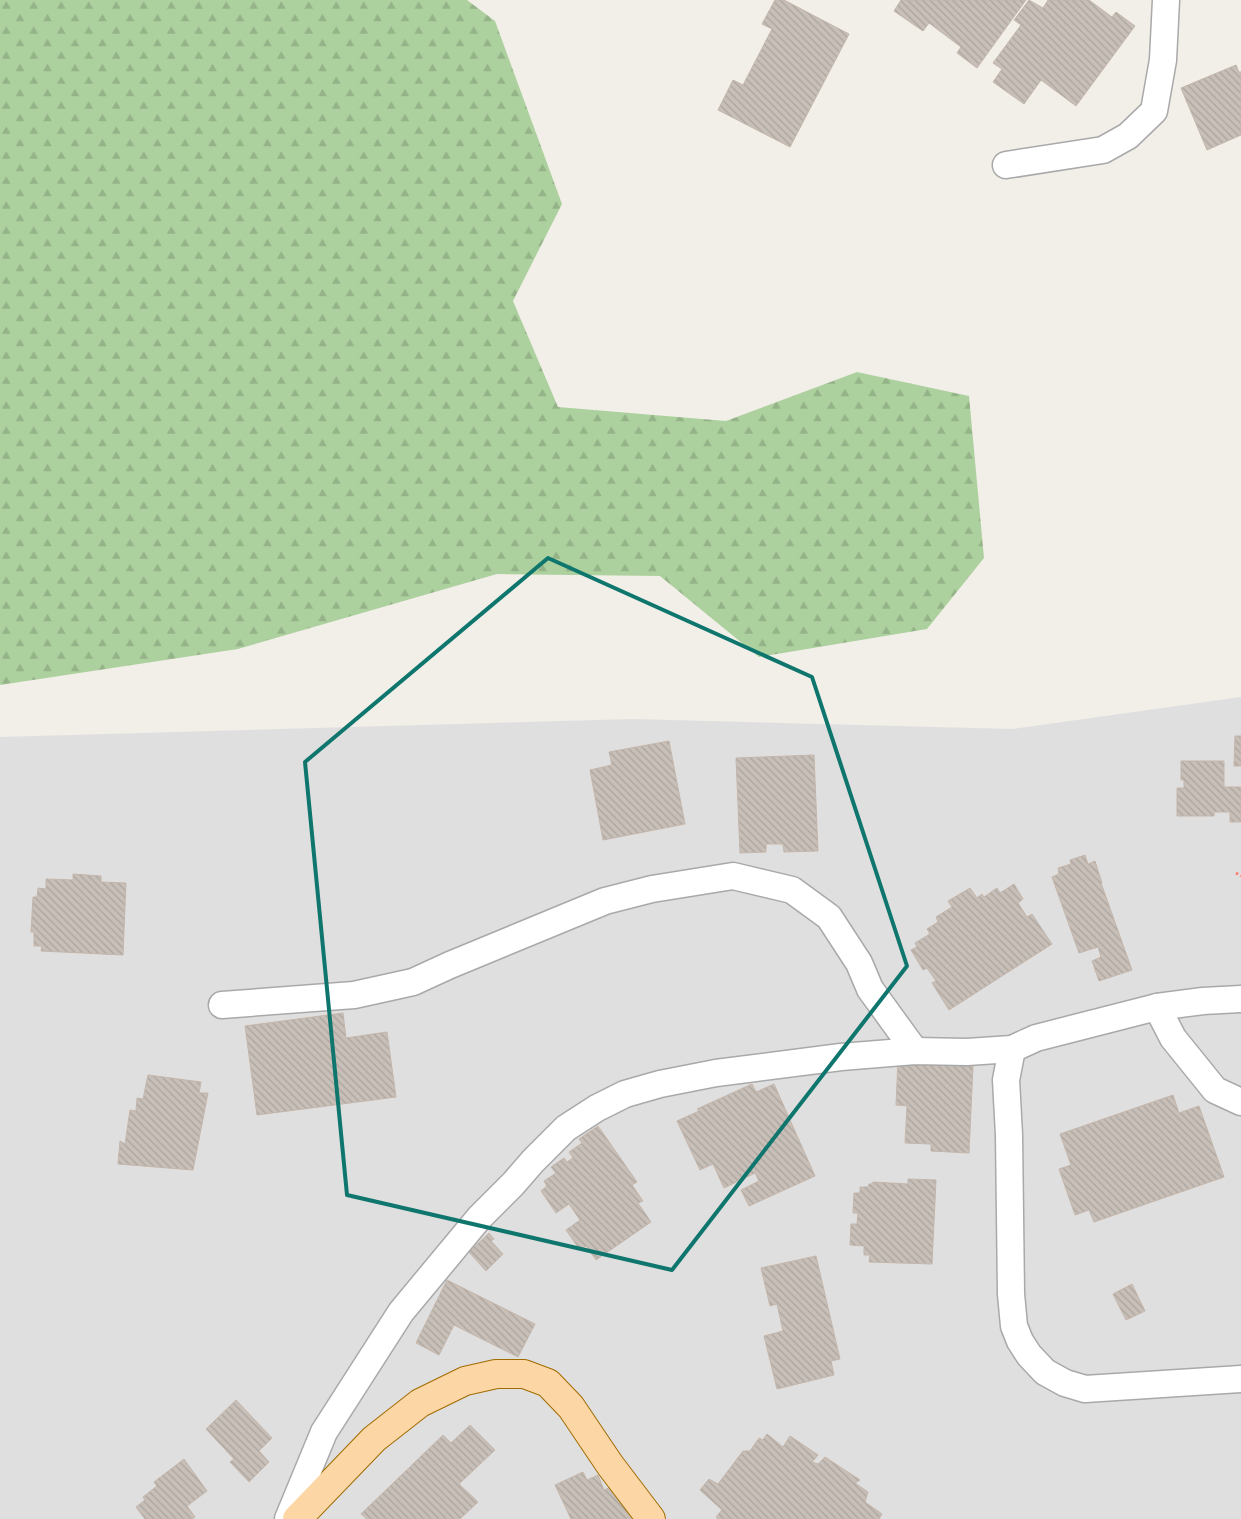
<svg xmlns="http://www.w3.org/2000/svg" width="1241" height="1519" viewBox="0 0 1241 1519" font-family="Montserrat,sans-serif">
<defs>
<pattern id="forest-firs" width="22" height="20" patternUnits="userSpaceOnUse" patternTransform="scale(1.25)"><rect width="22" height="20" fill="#add19e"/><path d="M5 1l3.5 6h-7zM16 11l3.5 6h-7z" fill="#95b388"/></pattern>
<pattern id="building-back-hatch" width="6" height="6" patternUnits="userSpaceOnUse" patternTransform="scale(1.25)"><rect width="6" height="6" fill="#c7bfb8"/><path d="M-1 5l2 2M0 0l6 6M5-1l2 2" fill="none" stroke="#aba49e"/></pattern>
</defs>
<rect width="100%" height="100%" fill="#f2efe9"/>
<polygon fill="#e0dfdf" points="1241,697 1241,1519 0,1519 0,737 632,719 1012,729"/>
<polygon fill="url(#forest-firs)" points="0,0 467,0 495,21 562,204 513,301 558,407 726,421 857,372 969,396 984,558 927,629 759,657 660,576 497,574 238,649 0,685"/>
<g fill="url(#building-back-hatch)" stroke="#c4b6ab">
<polygon points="775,0 784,0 849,34 790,147 718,110 733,80 743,85 772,29 762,24"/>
<polygon points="901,0 1026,0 977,68 957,53 961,47 929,23 923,31 894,11"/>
<polygon points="1029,0 1043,8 1048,0 1089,0 1112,17 1116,12 1135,26 1076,106 1041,80 1024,104 993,82 1002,69 993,63 1021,25 1014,20"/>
<polygon points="1236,65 1239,72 1241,72 1241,135 1207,150 1181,88"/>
<polygon points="1235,736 1241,736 1241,766 1234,766"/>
<polygon points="669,741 685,824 603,840 590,770 612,765 609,752"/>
<polygon points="814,755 818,851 784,852 783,844 766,844 766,852 740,853 736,758"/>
<polygon points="1181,761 1224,761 1224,787 1241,787 1241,822 1230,822 1230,812 1214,812 1214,816 1177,816 1177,788 1184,788 1184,780 1181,780"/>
<polygon points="1085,855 1088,864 1095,861 1102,883 1101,883 1132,970 1099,981 1092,961 1101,957 1098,947 1079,953 1052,877 1059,874 1058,868 1071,864 1070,860"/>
<polygon points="73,874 101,876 101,882 126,883 123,955 41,951 42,946 34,946 34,932 31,932 33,897 37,897 38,888 46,889 46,879 73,880"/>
<polygon points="1014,884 1023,899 1018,903 1027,917 1032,914 1052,944 949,1010 932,983 936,981 927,968 923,970 911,950 917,947 915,943 930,934 927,929 938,922 936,917 952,907 948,901 970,888 977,898 982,894 984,897 997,888 1000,893"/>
<polygon points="343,1013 346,1038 387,1032 396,1097 257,1115 245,1026"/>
<polygon points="958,1059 958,1066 973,1066 969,1153 931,1151 931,1144 905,1143 907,1106 896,1105 898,1061"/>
<polygon points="148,1075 201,1082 199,1093 208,1093 193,1170 118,1164 120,1141 125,1144 130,1110 136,1111 137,1098 143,1099"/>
<polygon points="752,1084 756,1092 774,1084 815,1176 749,1206 741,1190 759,1181 755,1173 724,1188 713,1164 700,1170 677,1121 699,1111 697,1109"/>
<polygon points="1173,1095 1179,1113 1199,1106 1224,1177 1094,1222 1089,1210 1075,1215 1059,1169 1071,1165 1060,1134"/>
<polygon points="598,1126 637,1182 632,1185 643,1201 638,1203 651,1222 596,1260 586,1246 580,1250 566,1230 580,1220 569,1204 556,1213 541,1191 547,1186 544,1181 556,1173 551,1167 564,1158 567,1162 573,1158 569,1152 582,1143 579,1139"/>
<polygon points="908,1179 936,1180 932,1264 869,1262 870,1255 864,1255 864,1246 850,1245 851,1224 857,1224 858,1213 853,1213 854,1193 860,1193 860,1187 868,1187 869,1184 872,1184 873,1182 908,1184"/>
<polygon points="489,1233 494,1239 491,1241 503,1254 486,1271 469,1252"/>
<polygon points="816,1256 840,1359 831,1361 834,1375 777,1389 764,1336 783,1331 777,1304 770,1306 761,1268"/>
<polygon points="447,1280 535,1324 518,1357 454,1325 439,1355 416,1343"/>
<polygon points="1132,1284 1145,1311 1126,1320 1113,1294"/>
<polygon points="236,1400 272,1438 259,1451 269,1462 249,1482 230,1462 234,1459 206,1429"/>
<polygon points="470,1425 495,1450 459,1484 478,1502 460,1519 367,1519 361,1514 443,1435 451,1443"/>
<polygon points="767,1434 783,1447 790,1436 818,1455 812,1462 818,1464 825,1457 860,1480 855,1483 868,1492 865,1502 882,1514 879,1519 718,1519 716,1517 722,1510 700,1490 709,1479 718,1484 743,1451 750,1451 759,1438 763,1440"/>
<polygon points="184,1459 207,1491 187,1506 195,1517 192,1519 145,1519 136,1507 145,1500 143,1497 157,1486 154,1482"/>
<polygon points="583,1472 587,1480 598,1475 604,1490 615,1485 631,1519 571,1519 555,1485"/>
</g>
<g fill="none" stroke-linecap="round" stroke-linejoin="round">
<defs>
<g id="minor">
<polyline points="1006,165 1103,150 1128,136 1154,111 1163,60 1166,0"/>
<polyline points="222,1005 354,995 413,982 450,965 605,901 652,889 733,876 792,890 829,917 859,963 870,989 915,1051"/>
<polyline points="1157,1007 1173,1038 1215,1090 1241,1102"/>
<polyline points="1012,1049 1006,1080 1009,1135 1011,1294 1014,1326 1020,1341 1029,1355 1045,1372 1065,1383 1085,1389 1241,1379"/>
<polyline points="288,1519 324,1432 401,1312 479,1218 513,1184 533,1161 566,1128 597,1108 625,1094 660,1084 716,1073 841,1057 915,1051 967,1052 1012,1049 1036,1038 1157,1007 1203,1001 1241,999"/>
</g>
<polyline id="primary" points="297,1519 374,1439 420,1403 465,1381 496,1374 524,1374 548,1383 571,1407 610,1465 651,1519"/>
</defs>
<use href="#minor" stroke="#a9a9a9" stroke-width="29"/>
<use href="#primary" stroke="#a06b00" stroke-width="30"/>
<polyline stroke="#fa8072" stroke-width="3" stroke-dasharray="2.5 2.5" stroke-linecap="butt" points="1236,873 1241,876"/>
<use href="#minor" stroke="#fff" stroke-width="26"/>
<use href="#primary" stroke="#fcd6a4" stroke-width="28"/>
</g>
<path fill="none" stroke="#0f766e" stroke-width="4" stroke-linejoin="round" d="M548 558 812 677 907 966 672 1270 347 1195 305 762Z"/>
</svg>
